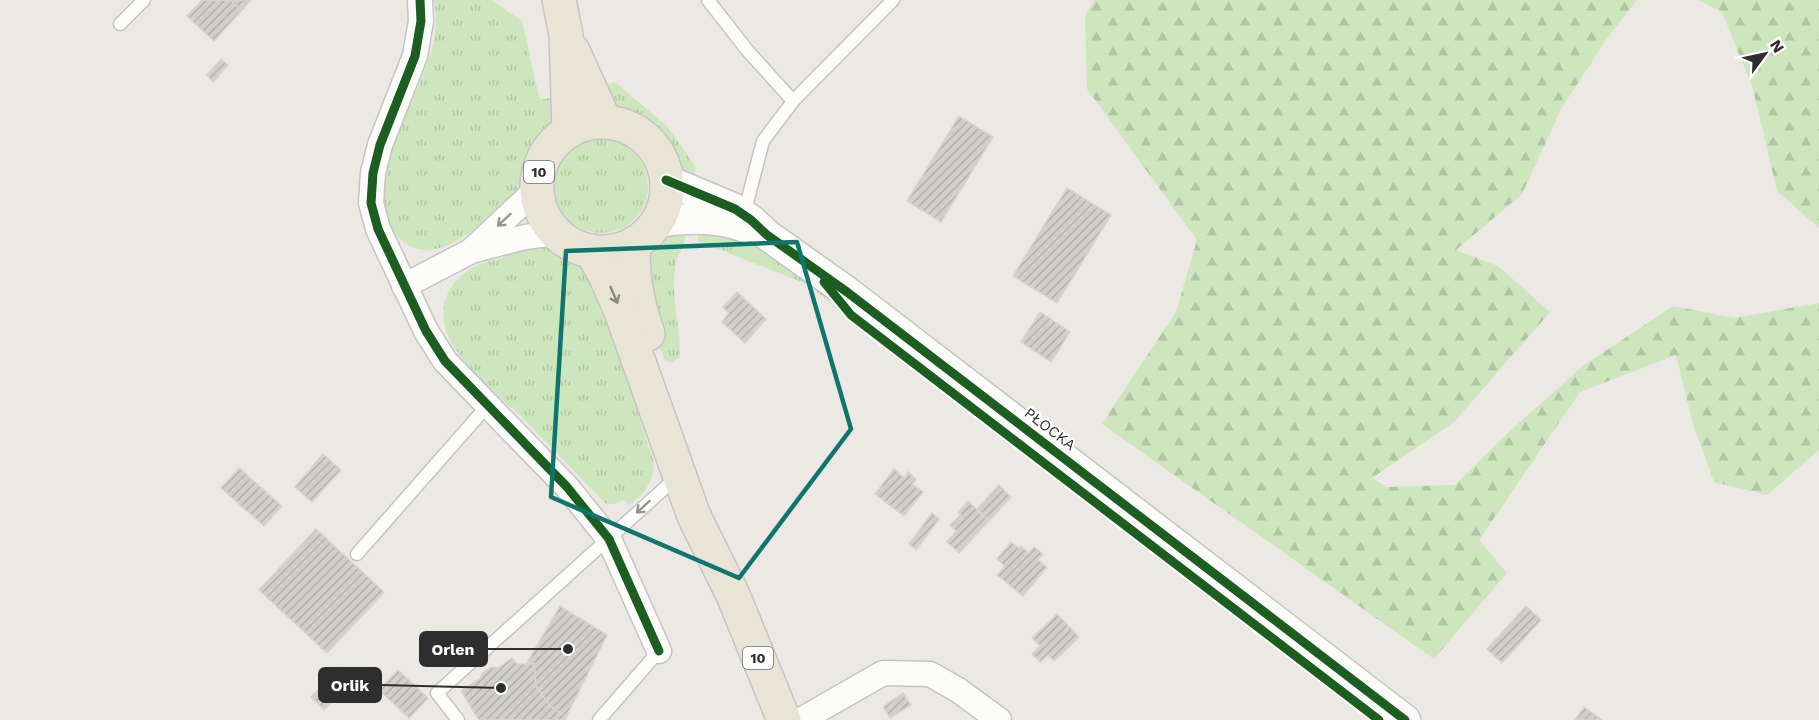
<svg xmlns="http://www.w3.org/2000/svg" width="1819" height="720" viewBox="0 0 1819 720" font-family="'Work Sans',sans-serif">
<defs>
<pattern id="grass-tufts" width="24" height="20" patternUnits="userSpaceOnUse" patternTransform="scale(1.5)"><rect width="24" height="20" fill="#cee6be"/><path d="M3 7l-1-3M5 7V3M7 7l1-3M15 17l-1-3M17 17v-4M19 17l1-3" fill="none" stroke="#b1c6a4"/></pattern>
<pattern id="forest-firs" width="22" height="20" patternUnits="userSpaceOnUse" patternTransform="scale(1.5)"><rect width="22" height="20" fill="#cee6be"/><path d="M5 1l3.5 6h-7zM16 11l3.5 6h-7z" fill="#b1c6a4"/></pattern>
<pattern id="building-hatch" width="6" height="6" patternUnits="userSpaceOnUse" patternTransform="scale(1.5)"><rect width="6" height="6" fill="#d1cecb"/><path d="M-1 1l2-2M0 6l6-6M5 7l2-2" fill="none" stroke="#b4b1af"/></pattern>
</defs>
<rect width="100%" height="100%" fill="#ece8e4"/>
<g fill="url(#grass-tufts)">
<path d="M434 0H491L522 21 539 97 542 99 557 97 555 120 531 154 520 193 487 218V221C462 237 431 265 401 240 380 221 383 181 390 157 402 117 424 82 434 41 437 28 436 13 434 0Z"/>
<polygon points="615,82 667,126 696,167 692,182 677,170 663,143 653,132 645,125 614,108 600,88"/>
<circle cx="601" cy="186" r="47"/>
<polygon points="696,227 743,238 762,249 815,286 840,312 809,285 698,241"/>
<path d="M684 228C688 248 677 251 675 268 671 296 680 325 680 353L679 358 672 362 665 361 651 322 646 251 663 233Z"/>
<path d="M542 246 574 257 587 265 624 368 654 463C654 482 644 494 629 505L624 500 615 504H606L514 409 507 405C490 387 470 371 456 350 425 305 455 265 503 258L504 256 519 249Z"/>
</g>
<g fill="url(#forest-firs)">
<polygon points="1094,0 1637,0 1606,40 1561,109 1522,194 1456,250 1498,266 1550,312 1454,422 1372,478 1386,487 1455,485 1511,430 1583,366 1673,306 1734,318 1819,303 1819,450 1767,495 1714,482 1693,424 1676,355 1580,392 1479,540 1507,573 1434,659 1102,424 1176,312 1197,240 1087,89 1085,17"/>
<polygon points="1698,0 1819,0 1819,228 1777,191 1753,89 1722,12"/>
</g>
<g fill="url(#building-hatch)" stroke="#d7d4d0" stroke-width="1.5">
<polygon points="202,0 230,0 242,10 214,41 187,16"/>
<polygon points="230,0 251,0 242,10"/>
<polygon points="221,59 228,65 213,82 207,75"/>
<polygon points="959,116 993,137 941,222 907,201"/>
<polygon points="1067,188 1111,215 1057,303 1013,276"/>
<polygon points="737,292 766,319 745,343 722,322 729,313 723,307"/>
<polygon points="1040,312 1070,332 1051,362 1021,342"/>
<polygon points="323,454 341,470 312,502 295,487"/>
<polygon points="239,468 282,506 264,526 221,488"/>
<polygon points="894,469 904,478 908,472 916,479 912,484 923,492 904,516 875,494"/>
<polygon points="999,485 1011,497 989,521 977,509"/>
<polygon points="968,501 989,521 959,553 947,542 956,531 950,525 961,515 958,513"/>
<polygon points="932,513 939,519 916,550 909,544"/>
<polygon points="316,529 384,592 327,653 259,590"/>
<polygon points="1011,542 1019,548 1021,546 1029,553 1034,547 1043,554 1038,560 1047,567 1023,596 997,575 1005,566 997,559"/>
<polygon points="560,606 607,635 566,717 549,705 536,686 534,664 527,663"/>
<polygon points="1526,606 1541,620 1502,663 1487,649"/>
<polygon points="1057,614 1079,637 1054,661 1048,655 1040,662 1032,654 1040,646 1032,638"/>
<polygon points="512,658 517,664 534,664 536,686 549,705 566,717 565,720 479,720 461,691 481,678 483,672 492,667 498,668"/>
<polygon points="340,667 353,679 324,710 311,697"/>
<polygon points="398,670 428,698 409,718 379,690"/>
<polygon points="903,693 911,705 890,718 883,707"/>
<polygon points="1584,707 1602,720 1575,720"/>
</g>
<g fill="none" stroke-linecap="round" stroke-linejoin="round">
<defs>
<g id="service">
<polyline points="708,0 747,50 793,101"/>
<polyline points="120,24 144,0"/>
<polyline points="744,214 763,141 794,100 893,0"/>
<polyline points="357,554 488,405"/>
<polyline points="458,720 437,693 677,477"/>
<polyline points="599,720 659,651"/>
</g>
<g id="minor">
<polyline points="420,0 421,21 415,56 380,145 373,173 371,203 378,229 426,331 445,361 567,487 609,539 659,651"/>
<polyline points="473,249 537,189"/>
<polyline points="404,286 471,251 525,237 556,233"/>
<polyline points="801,720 883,673 930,674 958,690 999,720"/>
</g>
<g id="tertiary">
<polyline points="666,180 735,209 751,220 767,235 847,292 1405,720"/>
<path d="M656 222C687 218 715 216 745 227"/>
</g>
<g id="primary">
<polyline points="559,0 566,35 569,131"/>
<polyline points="573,51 605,122"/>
<circle cx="602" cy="187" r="65"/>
<path d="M634 243C631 273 638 305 648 334"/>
<polyline points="591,251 605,275 620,309 694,516 733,595 784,720"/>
</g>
</defs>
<use href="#service" stroke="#c5c4c5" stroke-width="15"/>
<use href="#minor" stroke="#c5c4c5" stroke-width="27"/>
<use href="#tertiary" stroke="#c5c4c5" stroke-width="33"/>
<use href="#primary" stroke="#c6c5c4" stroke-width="36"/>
<use href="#service" stroke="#fcfcfb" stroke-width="12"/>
<use href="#minor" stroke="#fcfcfb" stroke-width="24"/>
<use href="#tertiary" stroke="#fcfcfb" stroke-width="30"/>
<use href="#primary" stroke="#e8e4d6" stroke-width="33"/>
<defs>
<g id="cycleway">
<polyline points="420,0 421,21 415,56 380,145 373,173 371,203 378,229 426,331 445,361 567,487 609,539 659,651"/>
<polyline points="666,180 735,209 751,220 767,235 847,292 1405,720"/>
<polyline points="824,282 851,315 1379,720"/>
</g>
</defs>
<use href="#cycleway" stroke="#fff" stroke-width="13"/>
<use href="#cycleway" stroke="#1b5e20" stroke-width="9"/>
</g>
<defs><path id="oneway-shaft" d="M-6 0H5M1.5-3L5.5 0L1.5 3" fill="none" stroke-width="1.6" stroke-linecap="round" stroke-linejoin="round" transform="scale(1.5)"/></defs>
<g stroke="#959594">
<use href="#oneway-shaft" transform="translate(504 220) rotate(137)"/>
<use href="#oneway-shaft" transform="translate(643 507) rotate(137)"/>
</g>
<use stroke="#8b8982" href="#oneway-shaft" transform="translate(614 295) rotate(67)"/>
<path fill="none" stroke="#0f766e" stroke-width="4.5" stroke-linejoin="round" d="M797 242 851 429 739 578 551 497 566 251Z"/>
<g text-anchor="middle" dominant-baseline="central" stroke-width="4.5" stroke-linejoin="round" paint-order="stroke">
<g fill="#fff" stroke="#6d6d6d" stroke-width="1.5">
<rect x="524" y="161" width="30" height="22" rx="4.5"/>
<rect x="743" y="647" width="30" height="22" rx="4.5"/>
</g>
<g font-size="14" font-weight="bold" fill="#2e2e2e">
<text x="539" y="172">10</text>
<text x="758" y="658">10</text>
</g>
<g font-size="15" fill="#2e2e2e" stroke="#fff">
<text transform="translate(1050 429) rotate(37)">PŁOCKA</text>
</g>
</g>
<path fill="none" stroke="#2e2e2e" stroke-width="2" d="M568 649L487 649M501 688L381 685"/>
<g fill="#2e2e2e" stroke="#fff" stroke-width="2">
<circle cx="568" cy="649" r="6"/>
<circle cx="501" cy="688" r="6"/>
</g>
<g fill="#2e2e2e" stroke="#2e2e2e" stroke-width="2">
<rect x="420" y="632" width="67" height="34" rx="6"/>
<rect x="319" y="668" width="62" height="34" rx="6"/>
</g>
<g font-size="16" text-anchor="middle" font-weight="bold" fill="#fff">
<text x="453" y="655">Orlen</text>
<text x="350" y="691">Orlik</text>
</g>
<g transform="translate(1765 54) rotate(57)" stroke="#ffffff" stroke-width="4.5" paint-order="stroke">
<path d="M0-4.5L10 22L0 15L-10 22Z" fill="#2e2e2e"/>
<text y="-9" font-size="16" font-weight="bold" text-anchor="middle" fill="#2e2e2e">N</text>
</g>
</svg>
